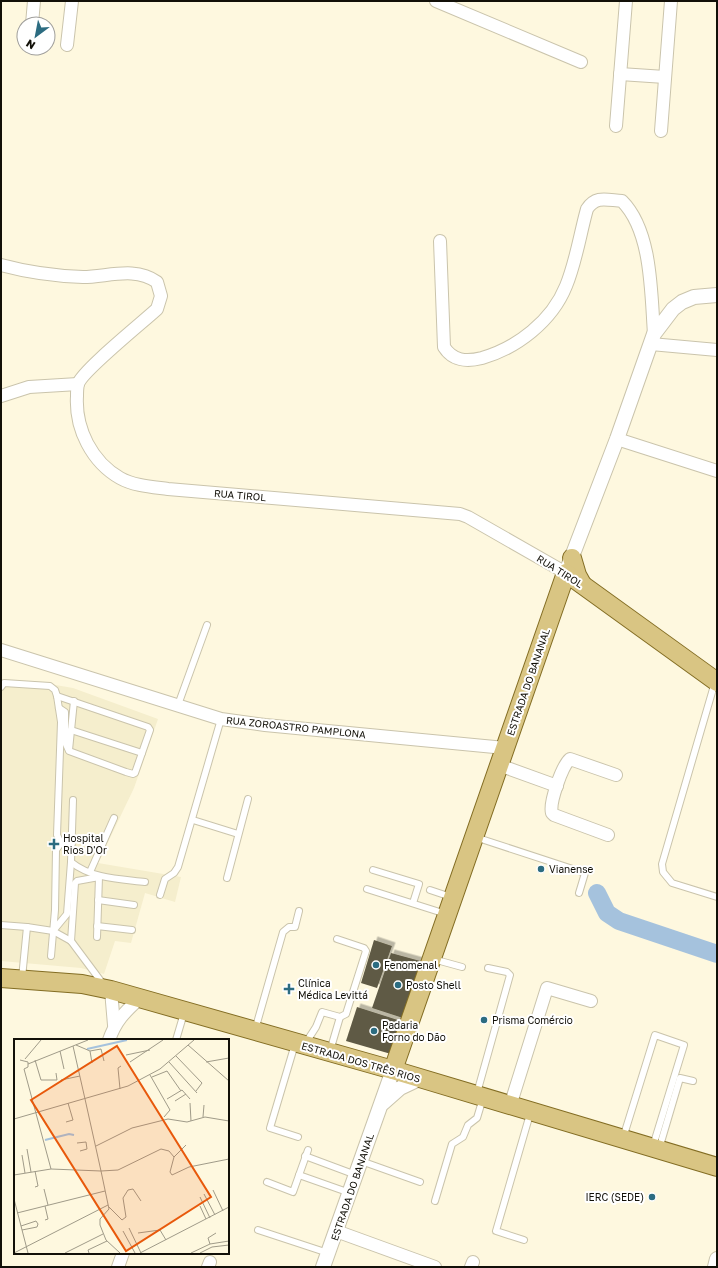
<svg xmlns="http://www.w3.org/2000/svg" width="718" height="1268" viewBox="0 0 718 1268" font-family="'Golos Text',sans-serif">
<defs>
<filter id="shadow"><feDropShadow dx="3.5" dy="-3.5" stdDeviation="0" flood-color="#0004"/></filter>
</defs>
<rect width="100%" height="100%" fill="#fef8df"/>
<polygon fill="#f5eecd" points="1,682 38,682 73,688 158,719 134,788 98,863 181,877 175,902 145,893 131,943 115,941 104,974 81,968 1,961"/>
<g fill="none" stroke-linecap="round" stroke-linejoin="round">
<polyline stroke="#a5c2dd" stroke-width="18" points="597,893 607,913 619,921 717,954"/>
</g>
<g fill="#5f5a45" filter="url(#shadow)">
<polygon points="374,940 392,946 377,988 361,983"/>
<polygon points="391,953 424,962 406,1019 372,1008"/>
<polygon points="357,1007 401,1021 391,1054 346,1041"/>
</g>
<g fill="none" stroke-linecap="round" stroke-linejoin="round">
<defs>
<g id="service">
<polyline points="715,682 662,864 663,872 672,883 717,897"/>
<polyline points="1,687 4,683 50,686 55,690 57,696 61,722 57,835 61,843"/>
<polyline points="57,696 148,727 150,730 135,773 133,774 126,772 69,751 65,742 65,712 59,708"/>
<polyline points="178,705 207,625"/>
<polyline points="71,730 142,753"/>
<polyline points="69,750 74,701"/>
<path d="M73 800 71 862C92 879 120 879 145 882"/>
<polyline points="193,820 238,834"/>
<polyline points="475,837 585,873 579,893"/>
<polyline points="373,870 419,884 413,903"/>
<polyline points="90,872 114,818"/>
<polyline points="227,878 248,799"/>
<polyline points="367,889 446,914"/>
<polyline points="430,890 451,897"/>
<polyline points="160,895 165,879 174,873 178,867 221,719"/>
<polyline points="98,900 134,905"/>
<polyline points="1,925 27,927"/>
<polyline points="97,926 132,930"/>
<polyline points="53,931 67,914 71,862"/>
<polyline points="71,941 75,883 77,881 99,877 97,937"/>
<polyline points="51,956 55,910 56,850 61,843 72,843"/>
<polyline points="433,959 462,967"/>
<polyline points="22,978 27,927 53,931 71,941 103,984"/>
<polyline points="255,1030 283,932 289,927 295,927 299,911"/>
<polyline points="176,1040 184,1013"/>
<polyline points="295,1044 270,1128 298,1137"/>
<polyline points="305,1044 316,1027 322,1012 340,1017 346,1014 366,951 364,948 337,939"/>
<polyline points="330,1051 340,1017"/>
<polyline points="477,1093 510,975 507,972 488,968"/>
<polyline points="623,1138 655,1035 684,1045 653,1146"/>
<polyline points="659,1149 680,1078 693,1081"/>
<polyline points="305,1156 356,1175"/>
<polyline points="361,1161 420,1182"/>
<polyline points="299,1175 350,1193"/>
<polyline points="267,1182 293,1192 308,1150"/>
<polyline points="435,1201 452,1144 463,1137 468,1125 477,1118 483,1098"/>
<polyline points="258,1230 328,1253"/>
<polyline points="524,1240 496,1231 530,1114"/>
</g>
<g id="minor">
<polyline points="436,1 581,62"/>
<polyline points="32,24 34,1"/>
<polyline points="67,45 72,1"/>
<polyline points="620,74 665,77"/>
<polyline points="616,126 626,1"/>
<polyline points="661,131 671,1"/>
<path d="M440 241 444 347C453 361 466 362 482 358 517 348 552 321 566 286 576 262 580 234 587 209 596 195 607 200 622 201 652 231 651 293 654 334"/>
<path d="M1 265C27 272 55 276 83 277 107 277 135 266 157 282L161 296 157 309C143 322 82 371 78 384 77 388 77 393 77 396 75 429 92 462 120 478 134 486 153 487 168 489L460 514 468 517 566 573"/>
<polyline points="651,344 717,350"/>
<polyline points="1,396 29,387 78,384"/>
<polyline points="617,439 717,471"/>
<polyline points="1,650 221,719 265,725 505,748"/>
<polyline points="499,765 557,786"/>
<path d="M608 835 554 815 552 813C549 803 562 766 570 759L616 775"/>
<polyline points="111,990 114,1025"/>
<path d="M109 1040C116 1020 125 1012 140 998"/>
<polyline points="510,1106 547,988 591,1001"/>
<polyline points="336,1231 435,1267"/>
<polyline points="118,1267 123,1253"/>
<polyline points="208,1267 210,1262"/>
<polyline points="471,1267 473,1262"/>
</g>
<g id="tertiary">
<polyline points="568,567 617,439 654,334 673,309 682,302 694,297 717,295"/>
<polyline points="383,1103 400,1088 419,1079"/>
<polyline points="323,1267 393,1070"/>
<polyline points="715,1267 717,1259"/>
</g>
<g id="primary">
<polyline points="572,558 577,575 582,584"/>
<polyline points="1,978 82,984 111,990 393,1070 717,1167"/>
<polyline points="393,1070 566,573 717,682"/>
</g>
</defs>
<use href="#service" stroke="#cac4ac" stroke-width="8"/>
<use href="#minor" stroke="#cac4ac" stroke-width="14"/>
<use href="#tertiary" stroke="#cac4ac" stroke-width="16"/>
<use href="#primary" stroke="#836d23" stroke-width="20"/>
<use href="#service" stroke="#fff" stroke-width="6"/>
<use href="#minor" stroke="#fff" stroke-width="12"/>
<use href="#tertiary" stroke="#fff" stroke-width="14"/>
<use href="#primary" stroke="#d9c583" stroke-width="18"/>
</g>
<g fill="#2c6c81" stroke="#fff" stroke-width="1.5">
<path d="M52 838h4v4h4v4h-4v4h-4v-4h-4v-4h4z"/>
<circle cx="541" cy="869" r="4"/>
<circle cx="376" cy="965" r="4"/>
<circle cx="398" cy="985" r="4"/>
<path d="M287 983h4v4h4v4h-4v4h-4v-4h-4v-4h4z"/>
<circle cx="484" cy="1020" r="4"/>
<circle cx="374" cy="1031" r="4"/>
<circle cx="652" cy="1197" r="4"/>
</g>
<g text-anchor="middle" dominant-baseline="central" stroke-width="4" stroke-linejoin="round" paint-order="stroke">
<g font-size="10" fill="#121008" stroke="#fff">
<text transform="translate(240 495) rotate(5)">RUA TIROL</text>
<text transform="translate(560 571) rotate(32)">RUA TIROL</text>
<text transform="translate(528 682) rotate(-71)">ESTRADA DO BANANAL</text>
<text transform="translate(296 727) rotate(6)">RUA ZOROASTRO PAMPLONA</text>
<text transform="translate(361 1062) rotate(16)">ESTRADA DOS TRÊS RIOS</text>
<text transform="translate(352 1187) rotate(-71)">ESTRADA DO BANANAL</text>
</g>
<g font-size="10" fill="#121008" stroke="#fff" text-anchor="start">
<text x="63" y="838">Hospital<tspan x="63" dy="12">Rios D'Or</tspan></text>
<text x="549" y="869">Vianense</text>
<text x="384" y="965">Fenomenal</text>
<text x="298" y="983">Clínica<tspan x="298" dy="12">Médica Levittá</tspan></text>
<text x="406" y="985">Posto Shell</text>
<text x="492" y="1020">Prisma Comércio</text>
<text x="382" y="1025">Padaria<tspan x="382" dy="12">Forno do Dão</tspan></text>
<text x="644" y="1197" text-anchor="end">IERC (SEDE)</text>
</g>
</g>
<g transform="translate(14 1039)">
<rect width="215" height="215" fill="#fef8df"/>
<path fill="none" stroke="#a5c2dd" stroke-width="2" d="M73 10 113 1M31 101 55 95 60 96"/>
<path fill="none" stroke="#a09b89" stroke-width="1" d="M62 6 76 12 87 10 90 22M174 6 215 42M59 7 71 60M46 12 50 30M76 12 78 24M112 16 136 11M162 17 188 44 182 52M11 20 27 1M6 21 14 23V28L10 30M21 21 27 41H43L42 34M116 23 149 1M155 23 183 54M192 23 215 19M14 25 74 1M10 30 37 130M136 36 156 71 150 78M138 38 153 32 167 52M47 43V41L66 37M106 50 104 29 107 27M153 60 168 51 176 60M161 62 172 55M176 64 177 82M189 78 190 66M0 80 114 47 146 30 180 1M52 83 59 81 54 64M63 104 72 103 73 110 66 112M82 107 118 89 154 80 173 83 191 78 215 82M13 110 17 133M8 116 11 134M160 118 172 106M21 132 24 147 21 148M0 136 37 130 87 132 71 60M30 150 34 166M199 151 209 172M190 155 201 176M186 158 196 179M0 160 14 214M31 167 34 180 31 181M186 167 192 180M95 168 108 181 112 178 109 159 114 151 119 150 127 162M3 174 91 152M7 187 22 182 24 185 23 188 8 191M115 189 127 214M109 192 121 214M124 194 146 191 152 201M196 205 194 199 202 194M0 214 94 166M51 214 89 195M75 214 74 211 93 202M106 214 92 201 86 186V180L95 170 87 132 104 131 147 110 155 112 160 118 156 133 158 136 175 128 215 120M126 214 215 168M177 214 196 205 215 202M186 214 198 208 215 206"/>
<path fill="#e8590c" fill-opacity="0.15" stroke="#e8590c" stroke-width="2" d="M103 7 197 158 112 212 17 61Z"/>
<rect width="215" height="215" fill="none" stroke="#121008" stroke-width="2"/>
</g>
<rect width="718" height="1268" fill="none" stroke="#121008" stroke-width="4"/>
<g transform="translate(36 36) rotate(212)"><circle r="19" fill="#ffffff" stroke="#a09f9c"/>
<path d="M0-3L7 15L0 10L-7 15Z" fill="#2c6c81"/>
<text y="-6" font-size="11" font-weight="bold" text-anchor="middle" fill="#121008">N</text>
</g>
</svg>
